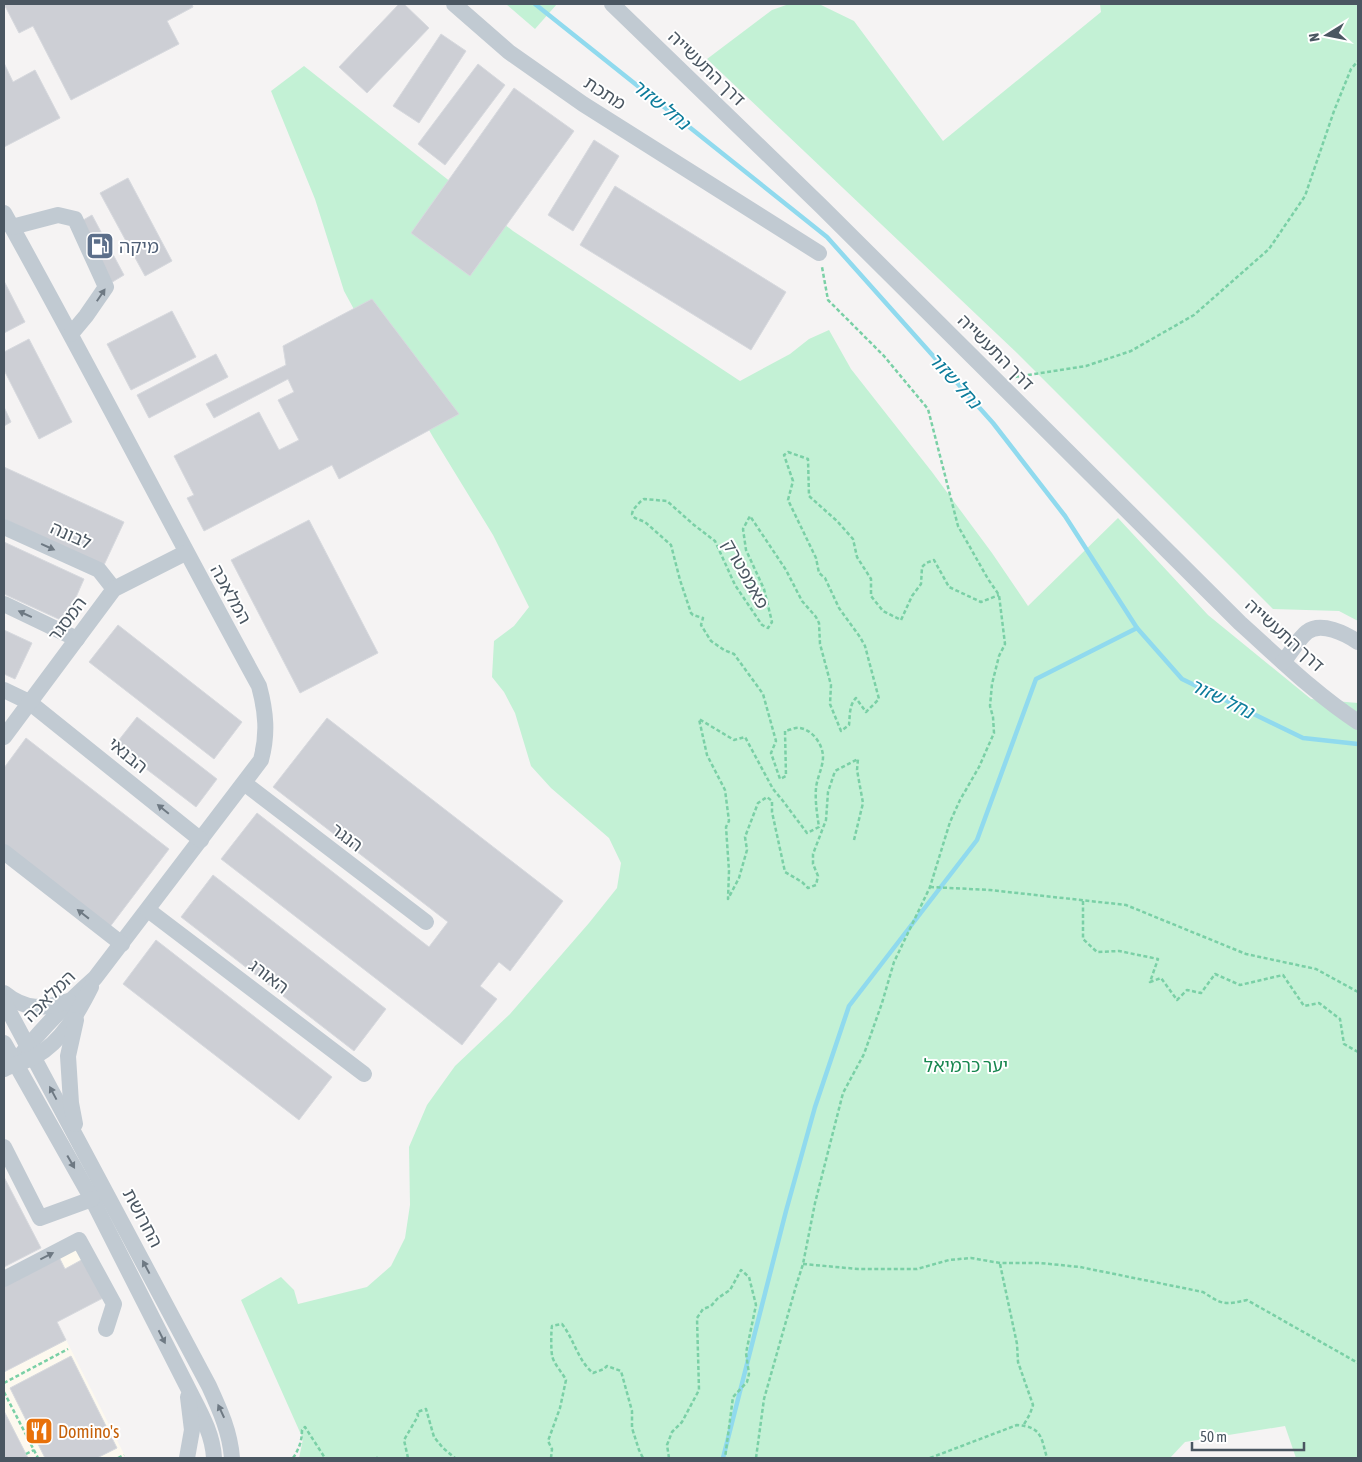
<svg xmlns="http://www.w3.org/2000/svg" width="1362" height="1462" viewBox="0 0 1362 1462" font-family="'Asap Condensed','Noto Sans Hebrew',sans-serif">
<rect width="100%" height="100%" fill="#f5f3f3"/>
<polygon fill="#fdf9ef" points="79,1246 105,1297 57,1322 124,1454 124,1458 4,1458 4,1285"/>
<g fill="#c3f1d5">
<polygon points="506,4 557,4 535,29"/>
<polygon points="789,4 819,4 854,21 943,141 1101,12 1100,4 1358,4 1358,621 1339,611 1273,609 1017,353 707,59 772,10"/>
<polygon points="304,66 513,231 740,381 790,354 809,339 829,330 851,369 932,472 992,553 1028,606 1118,518 1208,615 1311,699 1358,703 1358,1458 1296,1458 1285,1426 1185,1442 1170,1458 299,1458 303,1439 241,1300 281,1277 294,1290 298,1304 367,1287 391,1266 405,1238 410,1205 409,1147 427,1105 455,1066 510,1014 589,923 617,888 621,863 609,838 551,788 531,766 515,713 504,692 492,677 494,641 514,626 529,607 493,535 433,437 411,398 363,326 344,291 315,199 271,91"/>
</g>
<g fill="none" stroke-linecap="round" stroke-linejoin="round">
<g stroke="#90daee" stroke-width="4.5">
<polyline points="535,4 827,237 993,423 1065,516 1137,628 1182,679 1303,738 1358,744"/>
<polyline points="723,1458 786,1211 815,1107 849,1006 977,840 1036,679 1137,628"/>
</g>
</g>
<g fill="#cdcfd5" stroke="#d7d9de">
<polygon points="4,4 192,4 193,7 167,21 179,44 71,100 33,26 19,33"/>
<polygon points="399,4 404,4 429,28 367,93 339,67"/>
<polygon points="441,34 466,51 419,123 393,106"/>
<polygon points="4,63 13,82 35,70 60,118 4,147"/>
<polygon points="478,64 505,85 445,165 418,144"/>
<polygon points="514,88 574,131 470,276 411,233"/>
<polygon points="594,140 619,156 573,231 548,215"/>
<polygon points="128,178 172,261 145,276 100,193"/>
<polygon points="615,186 786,292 751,350 580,245"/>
<polygon points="92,215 124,275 104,287 71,227"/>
<polygon points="4,281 25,322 4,333"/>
<polygon points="372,299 459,414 339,479 332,465 204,531 187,498 194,495 174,456 259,412 279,450 299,440 278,400 294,392 288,379 214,418 206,404 286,365 283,346"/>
<polygon points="172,311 196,357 131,390 107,344"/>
<polygon points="29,339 72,422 39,439 4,370 4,352"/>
<polygon points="216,354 228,377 149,418 137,395"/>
<polygon points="4,407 11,422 4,426"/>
<polygon points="4,467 124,522 104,565 4,519"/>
<polygon points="309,520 378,653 300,693 231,560"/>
<polygon points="4,542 84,579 65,622 4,594"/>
<polygon points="118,625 242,722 214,759 89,662"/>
<polygon points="4,630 32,643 15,679 4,674"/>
<polygon points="137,717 217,779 196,807 115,745"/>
<polygon points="327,718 563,901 510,971 499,962 480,986 497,999 462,1045 221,859 257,813 429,947 448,922 273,787"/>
<polygon points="26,738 169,849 109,928 4,847 4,768"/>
<polygon points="213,875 386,1009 354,1051 181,917"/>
<polygon points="156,940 332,1077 299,1120 123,984"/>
<polygon points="4,1177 41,1248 4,1267"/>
<polygon points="59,1257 65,1269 85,1258 105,1297 57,1322 66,1340 4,1372 4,1285"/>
<polygon points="71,1356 117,1448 97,1458 45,1458 10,1388"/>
<polygon points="4,1411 26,1454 28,1458 4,1458"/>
</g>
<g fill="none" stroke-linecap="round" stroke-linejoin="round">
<g stroke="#7ad0a6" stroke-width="2.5" stroke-dasharray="4 2.5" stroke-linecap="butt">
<polyline points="1015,377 1086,366 1131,351 1194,315 1269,249 1305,196 1334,111 1351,69 1358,61"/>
<path d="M854 840 863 803 857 770 858 759 835 771 828 792 826 820 813 854V864L818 876 816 885 808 888 802 882 785 872 772 812V801L767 797 758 803 745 837 747 850 739 878 728 899 729 871 726 827 729 821 725 790 707 755 699 719 734 740 745 737 773 789 783 801 807 833 819 827C817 814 815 801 816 788 817 778 823 767 823 757 823 745 813 730 800 728 796 727 790 730 785 731L786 776 780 779 771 753 776 741 763 694 734 654 724 650 711 641 701 625 703 618 693 615 691 613 680 580 671 545 645 522 635 518 632 514 633 510 640 502 644 499 667 501 694 525 715 541 735 585 762 625 768 628 772 622 764 589 746 550 743 529 750 516 786 570 802 601 816 617 819 623 820 644 831 685 830 704 841 731 849 725C850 716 849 705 856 698L866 712 879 699 865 646 860 637 839 608 825 578 819 573 816 558 788 500 793 481 784 455 788 452 808 459 809 496 837 521 853 539 857 557 871 579V596L883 611 901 620 912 596 921 584 922 567 926 563 934 560 949 587 981 602 999 595"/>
<polyline points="930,887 990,890 1126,905 1246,954 1316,969 1358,992"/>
<polyline points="1083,901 1083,939 1097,952 1119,951 1158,959 1150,982 1161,978 1177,1000 1187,990 1201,993 1215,974 1240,985 1283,975 1304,1006 1319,1003 1340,1019 1344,1044 1358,1052"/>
<path d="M803 1264 858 1269H917L949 1260 971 1258 1000 1263H1040L1080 1267 1203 1292C1223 1305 1224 1305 1247 1300L1358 1363"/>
<polyline points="1000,1264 1017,1344 1018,1362 1033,1405 1030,1414 1023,1426"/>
<polyline points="4,1383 68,1349"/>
<polyline points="4,1392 38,1458"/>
<polyline points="26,1454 34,1450"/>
<polyline points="118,1458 124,1455"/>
<path d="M293 1458C299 1449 302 1441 302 1430L305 1427 325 1458"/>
<polyline points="376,1458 378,1458"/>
<polyline points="408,1458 404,1440 418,1416 417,1412 426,1409 434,1437 443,1448 455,1458"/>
<path d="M551 1458 552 1449 548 1441 560 1408 566 1380C562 1372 553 1363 552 1355 551 1350 551 1331 552 1326L562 1324C574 1339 578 1361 593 1373L604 1369 607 1366 621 1371 632 1411V1428L639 1450 643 1458"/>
<polyline points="669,1458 667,1445 672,1432 682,1422 699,1390 697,1318 703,1309 711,1306 718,1298 730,1290 741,1270 749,1277 756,1305 746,1353 749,1374 747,1382 733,1397 725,1458"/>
<polyline points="756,1458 764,1399 796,1286 803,1264 815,1203 843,1093 864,1054 882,1003 894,962 930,887 950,822 960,800 979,767 994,733 993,717 990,706 992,684 999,656 1005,644 999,595 988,579 958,526 928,409 884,356 828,300 822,267"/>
<path d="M930 1458 1017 1425C1042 1427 1041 1437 1047 1458"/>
</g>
<g stroke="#c1cad2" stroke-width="16">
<polyline points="454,4 509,52 583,104 819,253"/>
<path d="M612 4 821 206 1240 623C1278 657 1315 694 1358 722"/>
<path d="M4 213C91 369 173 529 259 686 266 712 268 734 261 760L95 978C66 1004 38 1032 14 1064"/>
<polyline points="12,227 58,215 75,219 106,287 86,316 71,334"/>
<polyline points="4,527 99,570 114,589"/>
<polyline points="4,604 77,639"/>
<path d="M1283 662C1290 654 1299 638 1307 632 1321 621 1346 634 1358 642"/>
<polyline points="4,690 29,702 201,840"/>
<polyline points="4,737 114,589 185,553"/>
<polyline points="244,783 426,922"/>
<polyline points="4,852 122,944"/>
<polyline points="148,910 364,1074"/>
<path d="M4 993C26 1011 43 1009 69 1001"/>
<path d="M4 1002 209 1386C220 1410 230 1432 232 1458"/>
<path d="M4 1043 92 1199 193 1398C203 1417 213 1437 214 1458"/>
<path d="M4 1069C14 1064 26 1062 36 1056 62 1041 78 1013 91 987"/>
<polyline points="75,1124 71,1103 68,1056 76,1020"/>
<polyline points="4,1147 40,1218 92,1199"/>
<polyline points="4,1279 79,1240 114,1304 106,1329"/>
<polyline points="187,1458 192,1430 188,1397"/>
</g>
</g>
<defs><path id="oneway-solid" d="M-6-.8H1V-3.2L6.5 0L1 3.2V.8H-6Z" transform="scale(1.25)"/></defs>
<g fill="#6e7983">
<use href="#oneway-solid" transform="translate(101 295) rotate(-56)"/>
<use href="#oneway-solid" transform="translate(48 547) rotate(24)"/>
<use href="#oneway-solid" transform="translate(25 614) rotate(-155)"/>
<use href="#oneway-solid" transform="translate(163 809) rotate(-141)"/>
<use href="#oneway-solid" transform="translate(83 914) rotate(-142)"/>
<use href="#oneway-solid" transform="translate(53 1093) rotate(-118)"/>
<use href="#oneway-solid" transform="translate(71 1162) rotate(60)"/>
<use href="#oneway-solid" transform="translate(47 1256) rotate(-27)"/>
<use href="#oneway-solid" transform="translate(146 1267) rotate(-118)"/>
<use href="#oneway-solid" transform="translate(162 1337) rotate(63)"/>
<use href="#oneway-solid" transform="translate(221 1411) rotate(-115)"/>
</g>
<defs>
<symbol id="fuel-square" viewBox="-11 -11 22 22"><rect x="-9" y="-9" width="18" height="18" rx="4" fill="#5c6f8a" stroke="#fff"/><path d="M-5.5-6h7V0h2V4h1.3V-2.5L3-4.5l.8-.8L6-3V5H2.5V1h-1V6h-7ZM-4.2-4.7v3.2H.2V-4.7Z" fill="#fff"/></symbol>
<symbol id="restaurant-square" viewBox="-11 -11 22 22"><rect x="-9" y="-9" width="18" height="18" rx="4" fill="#e8710a" stroke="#fff"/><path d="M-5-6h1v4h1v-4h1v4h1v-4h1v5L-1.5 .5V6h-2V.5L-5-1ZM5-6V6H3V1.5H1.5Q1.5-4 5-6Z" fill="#fff"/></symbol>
</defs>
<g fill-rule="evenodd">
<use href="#fuel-square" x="84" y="230" width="32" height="32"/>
<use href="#restaurant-square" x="23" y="1415" width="32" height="32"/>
</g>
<g text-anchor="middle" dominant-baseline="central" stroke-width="4" stroke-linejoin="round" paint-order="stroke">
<g font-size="18" fill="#4a5661" stroke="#fff">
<text transform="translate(707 68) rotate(44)">דרך התעשייה</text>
<text transform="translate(605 93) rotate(33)">מתכת</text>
<text transform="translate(996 352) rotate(45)">דרך התעשייה</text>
<text transform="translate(71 535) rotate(24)">לבונה</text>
<text transform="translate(746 574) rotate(61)">פאמפטרק</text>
<text transform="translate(231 594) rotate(61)">המלאכה</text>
<text transform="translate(67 619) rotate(-53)">המסגר</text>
<text transform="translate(1285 635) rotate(42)">דרך התעשייה</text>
<text transform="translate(128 755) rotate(39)">הבנאי</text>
<text transform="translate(347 837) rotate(37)">הנגר</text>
<text transform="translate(269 976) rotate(37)">האורג</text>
<text transform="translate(49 996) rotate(-45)">המלאכה</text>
<text transform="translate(143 1218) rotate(62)">החרושת</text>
</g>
<g font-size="18" fill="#4e5e75" stroke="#fff" text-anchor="start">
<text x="119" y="246">מיקה</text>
</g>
<g font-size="18" fill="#17864f" stroke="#fff">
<text x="966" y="1065">יער כרמיאל</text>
</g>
<g font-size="18" fill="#c56008" stroke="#fff" text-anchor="start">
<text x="58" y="1431">Domino's</text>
</g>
<g font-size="19" font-style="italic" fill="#0c7c9b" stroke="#fff">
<text transform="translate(661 104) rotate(39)">נחל שזור</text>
<text transform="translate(955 380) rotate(48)">נחל שזור</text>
<text transform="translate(1222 698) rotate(26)">נחל שזור</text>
</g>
</g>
<rect width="1362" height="1462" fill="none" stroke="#4a5661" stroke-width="10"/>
<g transform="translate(1327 35) rotate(260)" stroke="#ffffff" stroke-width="4" paint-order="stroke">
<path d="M0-4L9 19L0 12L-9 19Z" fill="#4a5661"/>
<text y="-8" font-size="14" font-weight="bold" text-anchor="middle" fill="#4a5661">N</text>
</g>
<path d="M1192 1442v8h112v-8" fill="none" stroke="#4a5661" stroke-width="2.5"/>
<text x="1200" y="1442" font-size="15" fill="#4a5661" stroke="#ffffff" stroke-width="4" paint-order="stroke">50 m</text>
</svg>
